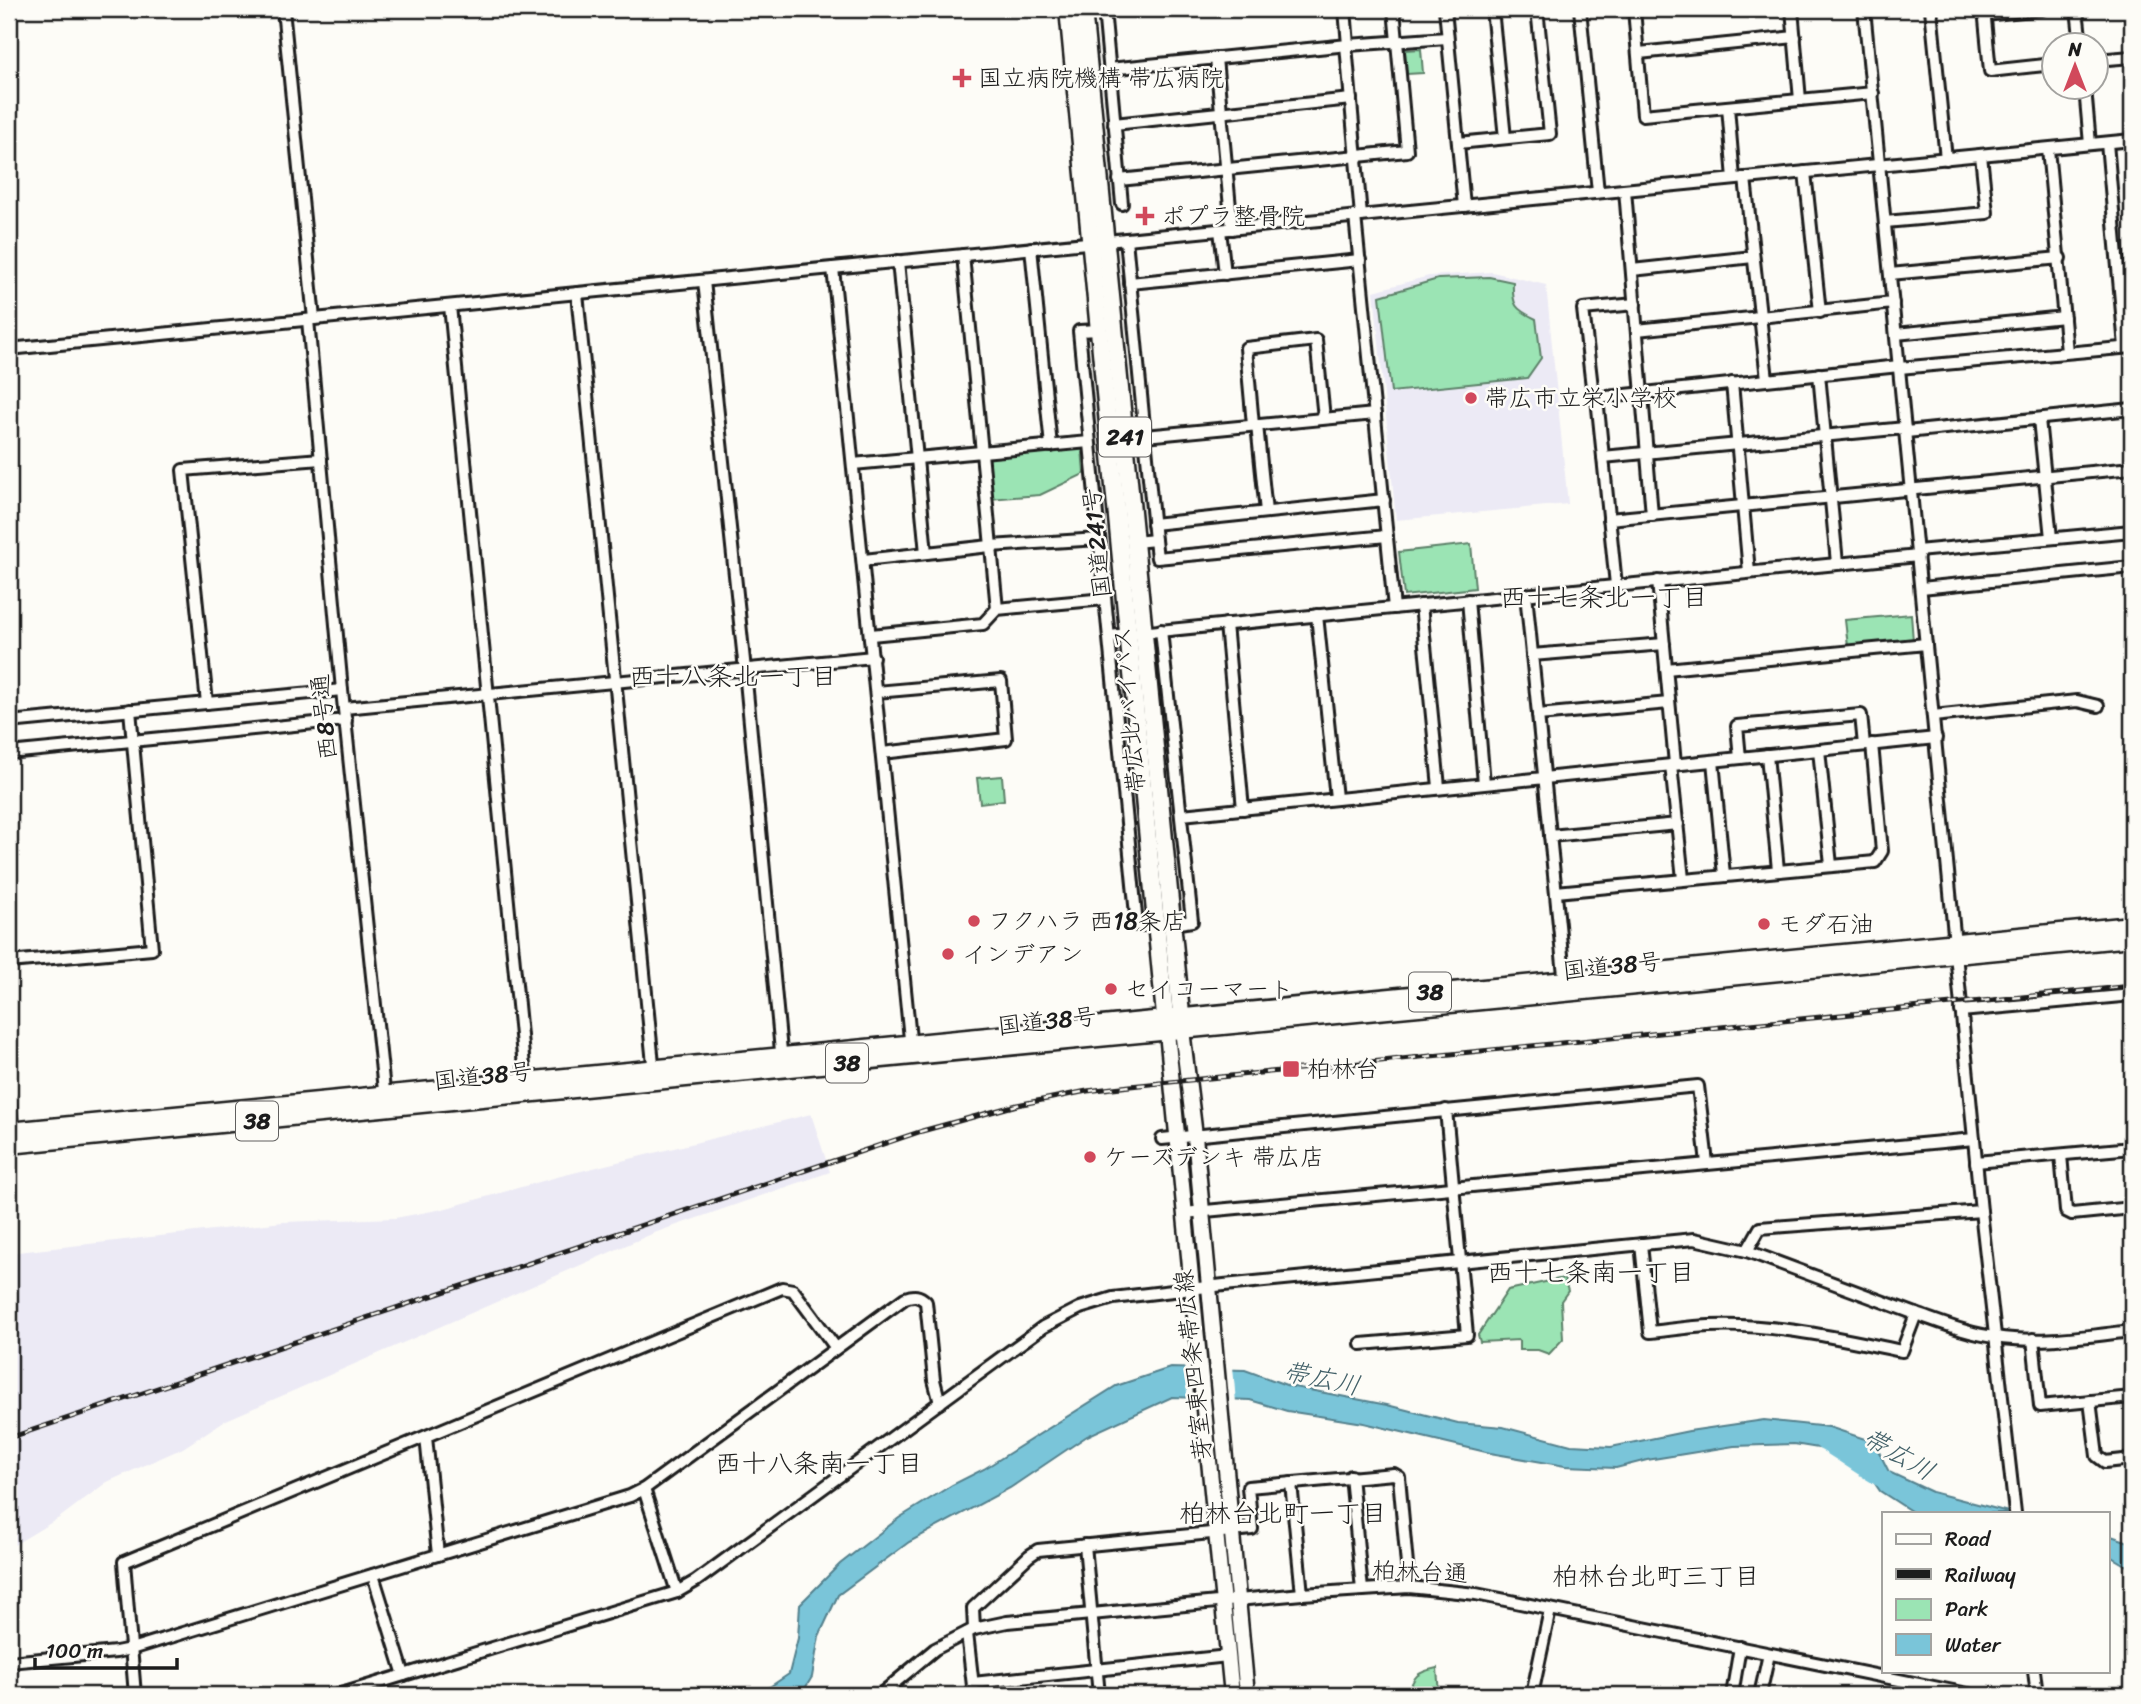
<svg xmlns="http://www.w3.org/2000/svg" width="2141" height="1704" viewBox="0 0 2141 1704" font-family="Sriracha,'Klee One',sans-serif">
<rect width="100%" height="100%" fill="#fdfcf7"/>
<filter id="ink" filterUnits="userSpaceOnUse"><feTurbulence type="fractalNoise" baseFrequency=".0143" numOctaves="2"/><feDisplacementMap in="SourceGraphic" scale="14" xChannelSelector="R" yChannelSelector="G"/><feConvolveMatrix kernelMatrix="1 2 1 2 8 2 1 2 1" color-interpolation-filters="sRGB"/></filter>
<g filter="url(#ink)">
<g fill="#eceaf5">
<polygon points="1492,272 1546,285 1568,504 1396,520 1374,291 1429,276"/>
<polygon points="811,1114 830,1172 654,1233 224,1421 183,1448 107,1482 59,1518 9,1548 9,1253 283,1222 395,1218 443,1209 557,1177"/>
</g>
<g fill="#9be4b4" stroke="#5c8068" stroke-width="2">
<polygon points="1421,49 1423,73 1407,74 1405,50"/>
<path d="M1489 277 1513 282C1512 306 1515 309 1536 319L1541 358 1527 378 1391 392 1380 296 1438 279Z"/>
<polygon points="1082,447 1084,474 1040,495 990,499 987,455"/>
<polygon points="1471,544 1475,588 1404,596 1399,552"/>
<polygon points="1911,614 1913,641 1848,646 1845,620"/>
<polygon points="1002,776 1004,800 980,803 977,778"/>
<polygon points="1564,1278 1568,1291 1561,1301 1563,1339 1549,1354 1538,1350 1519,1350 1519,1340 1480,1342 1478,1335 1508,1290"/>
<path d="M1437 1668 1439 1695H1408C1413 1676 1417 1672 1437 1668Z"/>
</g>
<g fill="#7ac5d9" stroke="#54818d" stroke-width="2">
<polygon points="1170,1368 1245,1370 1289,1386 1387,1405 1458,1423 1503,1427 1571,1445 1611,1447 1689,1431 1764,1420 1829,1427 1874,1442 1889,1472 1932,1492 2012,1513 1914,1513 1880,1491 1855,1454 1794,1444 1734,1446 1647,1460 1616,1468 1565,1466 1490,1453 1364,1423 1287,1411 1250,1400 1172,1397 1087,1436 1010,1488 909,1542 838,1595 819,1636 812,1677 801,1695 686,1695 699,1691 762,1692 789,1674 798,1638 800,1604 840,1564 899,1518 952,1485 984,1469 1116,1386"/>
<polygon points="2108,1535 2132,1543 2132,1569 2108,1555"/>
</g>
<polygon fill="#fdfcf7" points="1184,1365 1233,1366 1236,1403 1188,1402"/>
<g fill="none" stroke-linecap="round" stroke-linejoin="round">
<path stroke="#7ac5d9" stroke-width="18" d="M1823 1441C1844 1453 1863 1468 1885 1480"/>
<defs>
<g id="minor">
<polyline points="283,9 314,319"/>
<polyline points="1104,9 1122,204"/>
<polyline points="1345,9 1348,45"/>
<polyline points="1445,9 1464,206"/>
<polyline points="1492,9 1505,138"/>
<polyline points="1580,9 1598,192"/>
<polyline points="1634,9 1643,115 1873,93"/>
<polyline points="1792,9 1800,100"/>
<polyline points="1864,9 1981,1211 2015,1513"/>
<polyline points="1931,9 1946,159"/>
<polyline points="1984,9 1990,71 2054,64"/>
<polyline points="2077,9 2081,46"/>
<polyline points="1985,15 2042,9"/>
<polyline points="1346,45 1361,216"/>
<polyline points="1639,53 1795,37"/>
<polyline points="1216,58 1232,229"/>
<polyline points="2096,60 2132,57"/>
<polyline points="1109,69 1348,45 1447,38"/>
<polyline points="2085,88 2090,144"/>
<polyline points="1728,107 1734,179"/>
<polyline points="1114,124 1351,99"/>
<polyline points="1458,143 1550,134 1537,9"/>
<polyline points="2107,143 2125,347"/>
<polyline points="2048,149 2067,352"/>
<polyline points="1805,172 1820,312"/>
<polyline points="1745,178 1767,379"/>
<polyline points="1119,180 1407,151 1394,9"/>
<polyline points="1625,190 1652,515"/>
<polyline points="1355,216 1394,608"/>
<polyline points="1885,222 1987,213 1981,155"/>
<polyline points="1220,230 1225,274"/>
<polyline points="1126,239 1155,540 1135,542"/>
<polyline points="1031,248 1051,446"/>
<polyline points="963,255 997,609"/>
<polyline points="898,261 926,553"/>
<polyline points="833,268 911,1049"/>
<polyline points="1632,270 1753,257"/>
<polyline points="1890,274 2060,258"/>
<polyline points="704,281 745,670 782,1062"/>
<polyline points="1130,283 1360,260"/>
<polyline points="577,293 654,1074"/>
<polyline points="450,306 526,1087"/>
<polyline points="308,320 342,690 385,1100"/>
<polyline points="1099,330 1079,331 1137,925 1156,925"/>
<polyline points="1637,330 1893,303"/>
<polyline points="1896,334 2064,317"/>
<polyline points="9,349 2132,140"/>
<polyline points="1899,368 2132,347"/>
<polyline points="1819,374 1837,563"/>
<polyline points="1732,383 1749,572"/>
<polyline points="1597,398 1899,366"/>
<polyline points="2039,419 2051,538"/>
<polyline points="1253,425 1246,348 1316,340 1324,418"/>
<polyline points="1257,425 1266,512"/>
<polyline points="1906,432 2132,409"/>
<polyline points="1145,436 1375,414"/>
<polyline points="1603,457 1905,428"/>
<polyline points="853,464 1089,442"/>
<polyline points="1609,519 2132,468"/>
<polyline points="1153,524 1384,500"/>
<polyline points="1155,540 1157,558 1387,536"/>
<polyline points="1917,551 2132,531"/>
<polyline points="864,560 990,546 1099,539"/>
<polyline points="1658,581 1675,764"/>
<polyline points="1616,585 1597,398 1592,387 1583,309 1635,304"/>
<polyline points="1921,588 2132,567"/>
<polyline points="1526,594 1565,985"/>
<polyline points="1468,600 1484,783"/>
<polyline points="1421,605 1439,787"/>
<polyline points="1317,615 1336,798"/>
<polyline points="1226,624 1243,809"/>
<polyline points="1161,630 1192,921 1172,924"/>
<polyline points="871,635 983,624 997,609 1105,599"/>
<polyline points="1109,636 1918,556"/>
<polyline points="1532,655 1664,644"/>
<polyline points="1666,669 1926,644"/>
<polyline points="876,692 1001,681 1006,739 882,753"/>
<polyline points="207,703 183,470 321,459"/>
<polyline points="344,708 873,657"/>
<polyline points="1538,715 1669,703"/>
<polyline points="1933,716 2077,701 2098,706"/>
<polyline points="9,722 342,690"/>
<polyline points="1819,750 1831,865"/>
<polyline points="9,753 346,720"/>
<polyline points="1767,755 1778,870"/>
<polyline points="1740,758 1737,726 1861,715 1864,745"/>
<polyline points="1713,761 1724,875"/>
<polyline points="1671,765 1683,879"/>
<polyline points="1182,815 1936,738"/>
<polyline points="1550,836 1678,824"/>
<polyline points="1556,892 1875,862 1882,851 1872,744"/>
<polyline points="9,962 152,949 130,710"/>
<polyline points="1961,1011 2132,995"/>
<polyline points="9,1099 13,1135"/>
<polyline points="1162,1139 1698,1086 1707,1163"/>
<polyline points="2061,1155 2066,1211 2072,1214 2132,1208"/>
<polyline points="1976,1162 2132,1148"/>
<polyline points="1184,1213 1974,1139"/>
<path d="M1641 1244 1650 1332C1669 1330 1689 1327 1709 1326 1775 1323 1838 1338 1902 1351L1916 1314C1942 1323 1969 1334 1995 1337 2040 1344 2088 1336 2132 1331"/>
<polyline points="1747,1251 1916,1314"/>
<polyline points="2033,1339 2040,1406 2132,1397"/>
<polyline points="1361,1344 1467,1335 1446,1110"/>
<polyline points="2090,1401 2097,1456 2105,1462 2132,1459"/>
<polyline points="426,1437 438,1555"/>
<polyline points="1351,1476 1362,1590"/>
<polyline points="1291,1483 1302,1594"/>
<polyline points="644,1489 677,1592"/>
<polyline points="1085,1545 1099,1695"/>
<polyline points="373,1575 404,1675"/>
<polyline points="974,1629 973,1608 1029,1556 1038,1550 1252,1529 1248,1487 1394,1474 1399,1477 1409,1587"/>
<polyline points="967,1633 974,1695"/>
<path d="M9 1662 116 1652 131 1649 630 1496 644 1489 905 1298C914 1295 919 1295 926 1302L934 1380 940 1403"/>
<polyline points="2034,1671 2037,1695"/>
<polyline points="973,1683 1228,1656"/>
<polyline points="135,1695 124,1562 782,1288 793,1290 836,1348"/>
<polyline points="338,1695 677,1592 696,1581 1043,1327 1080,1308 1113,1298 1224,1285 1694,1239 1747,1251 1760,1228 1981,1211"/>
<polyline points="880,1695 935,1649 974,1629 1007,1622 1302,1594 1409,1587 1476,1594 1973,1695"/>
<polyline points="1532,1695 1550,1610"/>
<polyline points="1732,1695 1740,1647"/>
<polyline points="1760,1695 1769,1654"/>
</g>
<g id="major">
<polyline points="1182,1030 1195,1136 1247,1695"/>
<polyline points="1167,1032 1232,1695"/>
</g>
<g id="highway">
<polyline points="1068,9 1166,1026"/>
<polyline points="1083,9 1182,1024"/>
<polyline points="9,1131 2132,925"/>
<polyline points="9,1145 655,1081 2132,938"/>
</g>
</defs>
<use href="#minor" stroke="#1c1c1c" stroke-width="16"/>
<use href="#major" stroke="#1c1c1c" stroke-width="19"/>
<use href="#highway" stroke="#1c1c1c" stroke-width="21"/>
<use href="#minor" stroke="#fdfcf7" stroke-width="10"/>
<use href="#major" stroke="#fdfcf7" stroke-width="14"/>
<use href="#highway" stroke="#fdfcf7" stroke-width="16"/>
<defs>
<polyline id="rail" points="9,1438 922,1131 1017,1105 1087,1091 1130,1086 2132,986"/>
</defs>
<use href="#rail" stroke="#1c1c1c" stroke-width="5"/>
<use href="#rail" stroke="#fdfcf7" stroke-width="2.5" stroke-dasharray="8" stroke-linecap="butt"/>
</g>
</g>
<g fill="#d1495b" stroke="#fdfcf7" stroke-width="2.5">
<path d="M958.5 67.5h7v7h7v7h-7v7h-7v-7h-7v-7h7z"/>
<path d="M1141.5 205.5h7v7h7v7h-7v7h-7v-7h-7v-7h7z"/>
<circle cx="1471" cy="398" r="7"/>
<circle cx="974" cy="921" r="7"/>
<circle cx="1764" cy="924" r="7"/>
<circle cx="948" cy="954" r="7"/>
<circle cx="1111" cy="989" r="7"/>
<rect x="1282" y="1060" width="18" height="18" rx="3.5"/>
<circle cx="1090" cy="1157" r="7"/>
</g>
<g text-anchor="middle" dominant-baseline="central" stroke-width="5" stroke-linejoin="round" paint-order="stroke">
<g fill="#fdfcf7" stroke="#605f5e" stroke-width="2">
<rect x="1099" y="417.5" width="52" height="39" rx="5"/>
<rect x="1409" y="972.5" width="42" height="39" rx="5"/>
<rect x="826" y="1043.5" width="42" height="39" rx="5"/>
<rect x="236" y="1101.5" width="42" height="39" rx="5"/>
</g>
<g font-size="23" font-weight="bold" fill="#1c1c1c">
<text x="1125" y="437">241</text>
<text x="1430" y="992">38</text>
<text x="847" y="1063">38</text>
<text x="257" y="1121">38</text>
</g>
<g font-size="24" fill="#1c1c1c" stroke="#fdfcf7" text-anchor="start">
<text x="978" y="78">国立病院機構 帯広病院</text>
<text x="1161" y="216">ポプラ整骨院</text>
<text x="1485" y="398">帯広市立栄小学校</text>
<text x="988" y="921">フクハラ 西18条店</text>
<text x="1778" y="924">モダ石油</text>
<text x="962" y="954">インデアン</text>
<text x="1125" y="989">セイコーマート</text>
<text x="1307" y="1069">柏林台</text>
<text x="1104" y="1157">ケーズデンキ 帯広店</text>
</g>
<g font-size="24" fill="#1c1c1c" stroke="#fdfcf7">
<text transform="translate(1097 543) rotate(-96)">国道241号</text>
<text transform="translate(1129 710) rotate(-95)">帯広北バイパス</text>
<text transform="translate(324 717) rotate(-96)">西8号通</text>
<text transform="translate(1612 966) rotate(-6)">国道38号</text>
<text transform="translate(1047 1021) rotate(-6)">国道38号</text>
<text transform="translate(483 1076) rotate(-6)">国道38号</text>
<text transform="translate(1193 1365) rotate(-96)">芽室東四条帯広線</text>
<text transform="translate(1420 1572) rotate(2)">柏林台通</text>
</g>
<g font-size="26" fill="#1c1c1c" stroke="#fdfcf7">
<text x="1604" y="597">西十七条北一丁目</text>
<text x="733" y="676">西十八条北一丁目</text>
<text x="1591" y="1272">西十七条南一丁目</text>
<text x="819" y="1463">西十八条南一丁目</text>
<text x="1283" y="1513">柏林台北町一丁目</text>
<text x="1656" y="1576">柏林台北町三丁目</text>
</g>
<g font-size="26" font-style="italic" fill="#426068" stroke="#fdfcf7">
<text transform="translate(1322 1378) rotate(12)">帯広川</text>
<text transform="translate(1899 1454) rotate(30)">帯広川</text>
</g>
</g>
<rect width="2141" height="1704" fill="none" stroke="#fdfcf7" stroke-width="35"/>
<rect x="18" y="18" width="2106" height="1669" fill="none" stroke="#1c1c1c" stroke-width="2.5" filter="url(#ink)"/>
<rect x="1882" y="1512" width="228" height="161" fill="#fdfcf7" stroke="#a3a29f" stroke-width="2"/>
<rect x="1896" y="1534" width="35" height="10" fill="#fdfcf7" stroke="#a3a29f" stroke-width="2"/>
<text x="1945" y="1546" font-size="21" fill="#1c1c1c">Road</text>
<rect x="1896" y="1569" width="35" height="10" fill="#1c1c1c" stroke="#a3a29f" stroke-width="2"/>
<text x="1945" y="1582" font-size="21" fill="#1c1c1c">Railway</text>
<rect x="1896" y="1599" width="35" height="21" fill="#9be4b4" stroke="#a3a29f" stroke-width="2"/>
<text x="1945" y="1616" font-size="21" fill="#1c1c1c">Park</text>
<rect x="1896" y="1634" width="35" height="21" fill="#7ac5d9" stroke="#a3a29f" stroke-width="2"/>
<text x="1945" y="1652" font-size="21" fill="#1c1c1c">Water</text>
<g transform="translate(2075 66)"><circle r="33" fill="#fdfcf7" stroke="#a3a29f" stroke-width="2"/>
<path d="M0-5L12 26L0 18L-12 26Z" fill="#d1495b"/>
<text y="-10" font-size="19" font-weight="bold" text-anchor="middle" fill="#1c1c1c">N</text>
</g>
<path d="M35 1658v10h142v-10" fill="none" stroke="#1c1c1c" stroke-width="3.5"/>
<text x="46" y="1658" font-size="21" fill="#1c1c1c" stroke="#fdfcf7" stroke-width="5" paint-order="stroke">100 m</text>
</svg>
